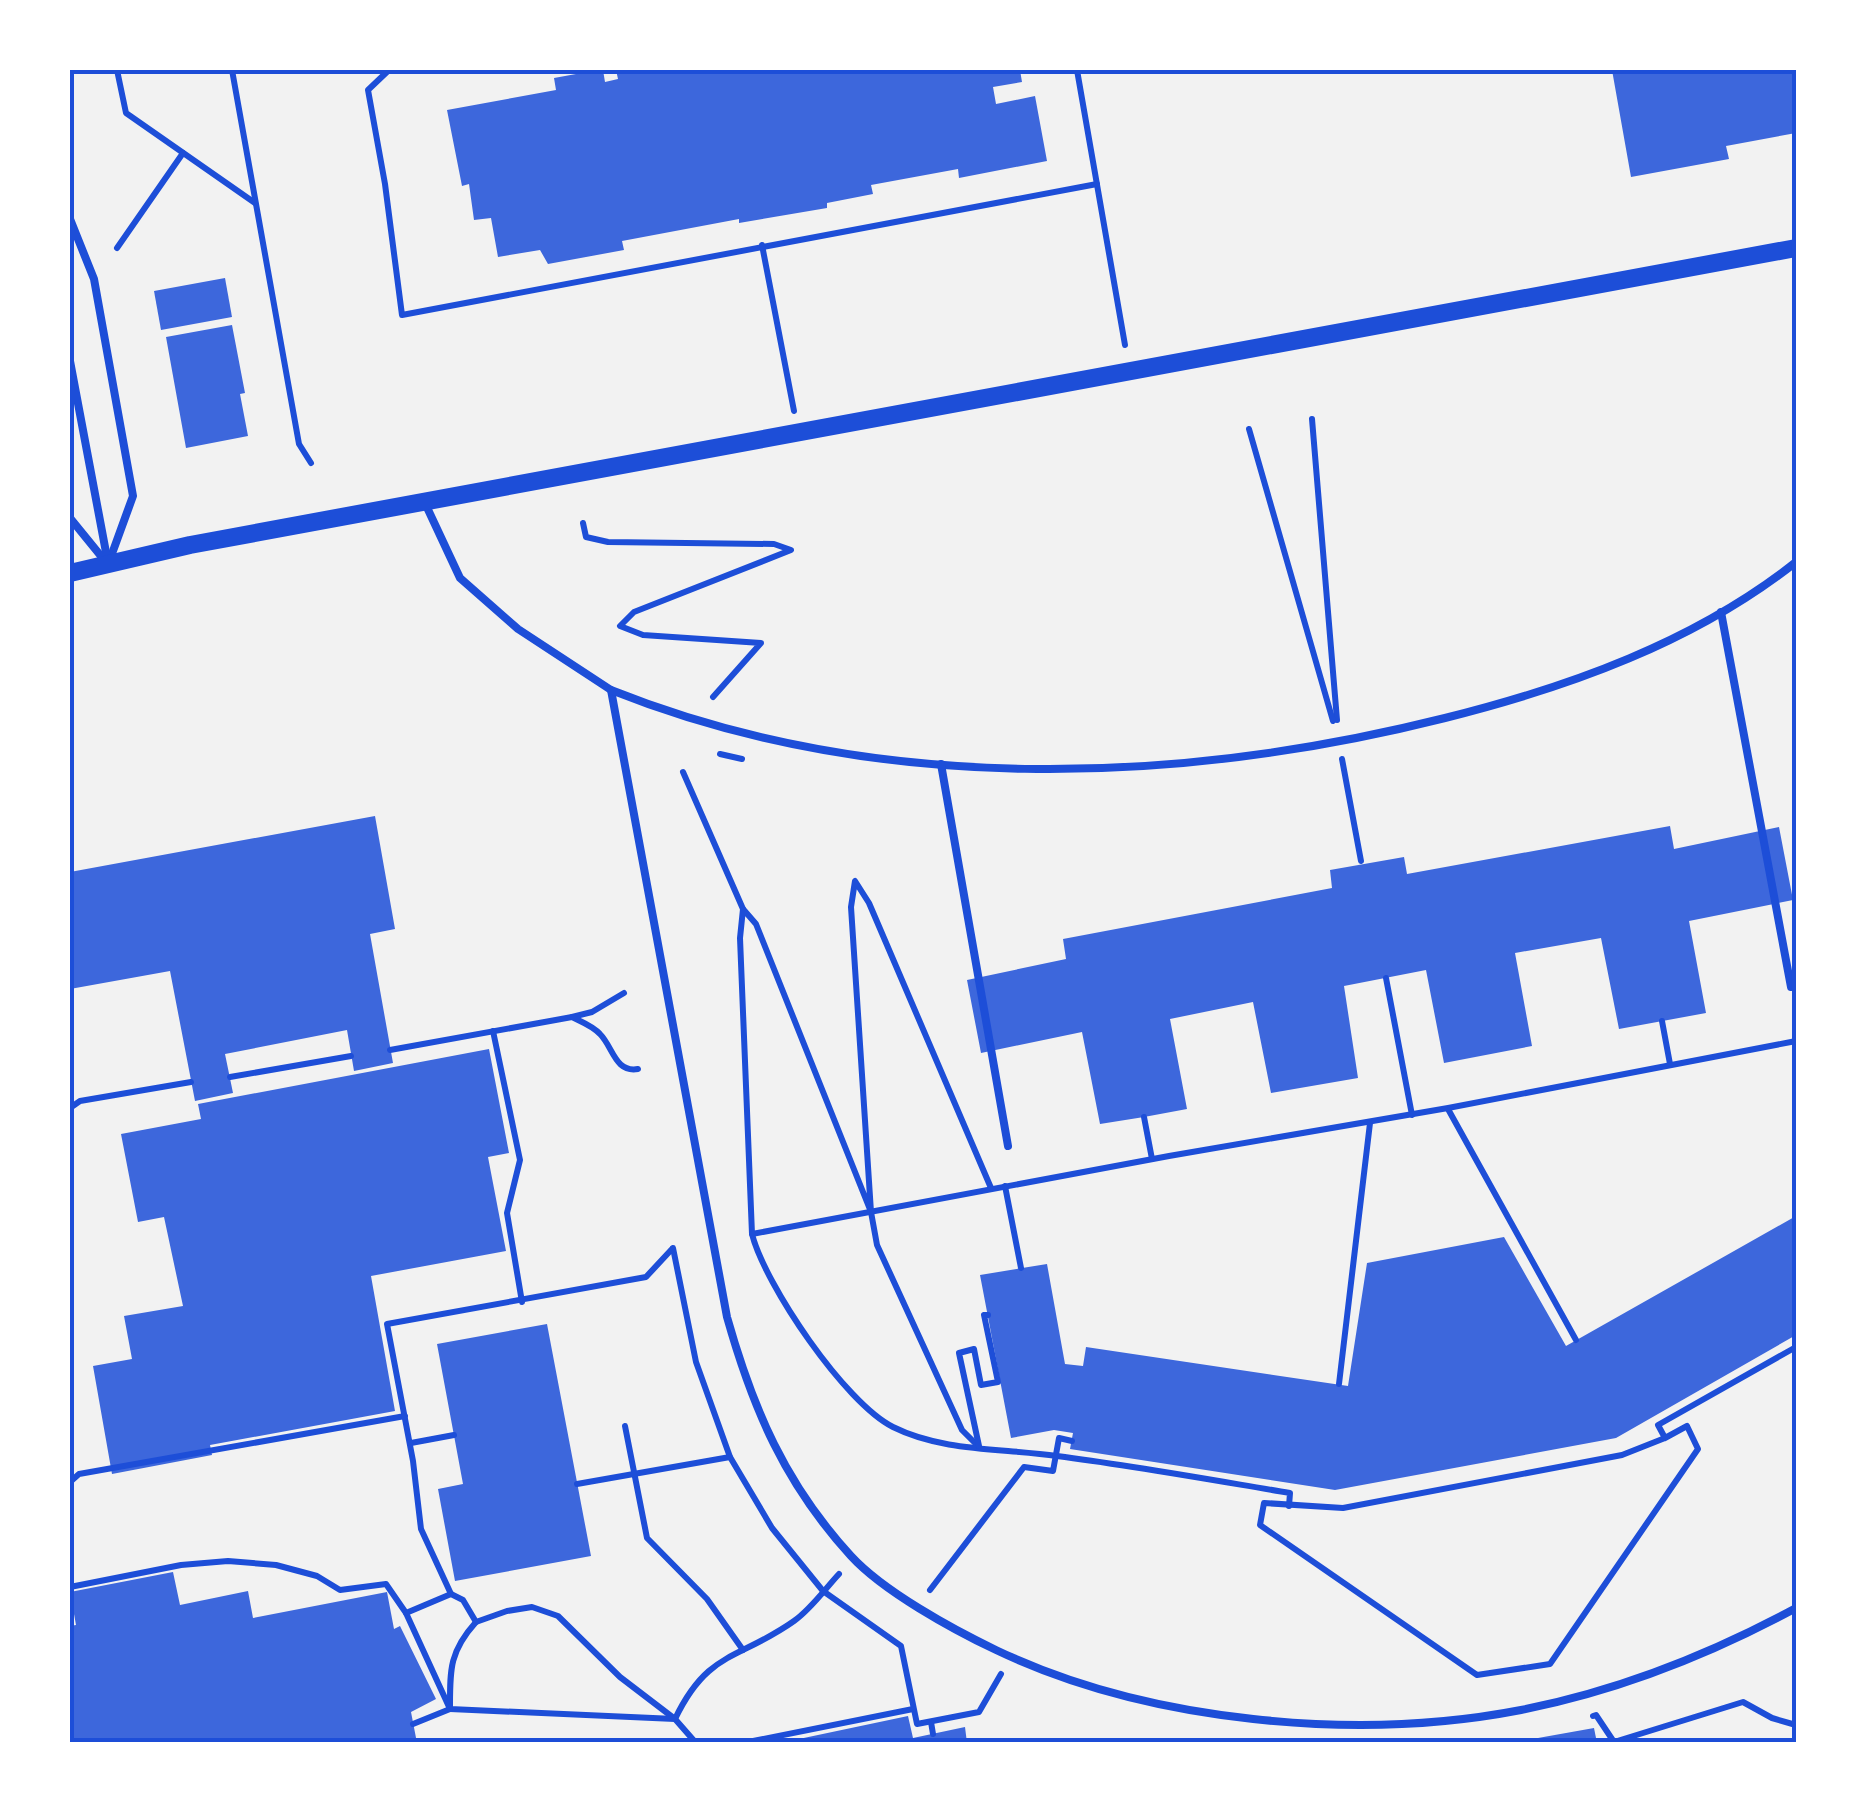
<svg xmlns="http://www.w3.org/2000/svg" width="1866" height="1813" viewBox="0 0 1866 1813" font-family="Roboto,sans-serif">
<rect width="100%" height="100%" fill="#f2f2f2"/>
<g fill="#3d67dc">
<polygon points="598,70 603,70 605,82 618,79 616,70 1020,70 1022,82 993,87 996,104 1035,96 1047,161 959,178 958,169 871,185 873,194 827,203 827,208 739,223 739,219 622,241 624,250 548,264 540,250 498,257 491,218 474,220 469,184 462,186 447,110 556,90 554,78"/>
<polygon points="1612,70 1796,70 1796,133 1726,146 1729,159 1631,177"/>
<polygon points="225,278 232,317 161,330 154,291"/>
<polygon points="232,325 245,393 240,394 248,436 186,448 166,337"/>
<polygon points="375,816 395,929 370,934 393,1063 354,1071 347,1030 225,1054 233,1093 195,1101 170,971 70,989 70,872"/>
<polygon points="1670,826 1674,849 1779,827 1793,900 1689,921 1706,1013 1619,1029 1601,938 1515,953 1532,1046 1444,1063 1426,970 1344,986 1358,1078 1271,1093 1253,1002 1170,1019 1187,1109 1144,1117 1100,1124 1082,1032 981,1053 967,980 1066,959 1063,939 1332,888 1330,870 1404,857 1407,874"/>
<polygon points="489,1049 509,1153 488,1157 506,1251 371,1276 395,1411 210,1445 212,1455 112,1474 93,1366 132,1359 124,1316 183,1306 164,1217 138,1222 121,1134 201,1119 198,1104"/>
<polygon points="1796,1216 1796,1335 1616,1438 1335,1490 1070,1449 1073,1433 1054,1430 1011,1438 980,1275 1047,1264 1065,1364 1083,1366 1086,1347 1348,1386 1367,1263 1504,1237 1566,1346"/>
<polygon points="547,1324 591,1556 455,1581 438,1489 463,1484 437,1344"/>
<polygon points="173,1572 180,1605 248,1591 253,1618 387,1592 394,1629 400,1626 436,1699 411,1712 417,1743 70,1743 70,1626 76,1625 70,1592"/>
<polygon points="908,1716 913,1738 965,1727 967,1743 780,1743"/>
<polygon points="1594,1728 1597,1743 1521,1743 1521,1741"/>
</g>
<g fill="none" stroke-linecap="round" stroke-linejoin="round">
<g stroke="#1d4ed8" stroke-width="6">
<polyline points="117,70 126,113 255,203"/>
<polyline points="232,70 299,444 311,463"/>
<polyline points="389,70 368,90 385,184 402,315 1097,184"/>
<polyline points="1077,70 1125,345"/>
<polyline points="762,245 794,411"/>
<polyline points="117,248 183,153"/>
<polyline points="1312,419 1337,720"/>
<polyline points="1249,429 1333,721"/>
<polyline points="583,523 586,537 608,542 774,544 791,550 634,612 620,626 643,635 761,643 713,697"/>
<polyline points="720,754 742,759"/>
<polyline points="1342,759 1361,861"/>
<polyline points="683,772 743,909"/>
<polyline points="1386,978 1412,1115"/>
<polyline points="572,1017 592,1012 624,993"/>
<polyline points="1662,1021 1670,1064"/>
<polyline points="493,1031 520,1160 507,1213 522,1302"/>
<path d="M390 1050 572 1017C582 1022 593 1026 600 1034 613 1047 615 1073 638 1069"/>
<polyline points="230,1077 351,1056"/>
<polyline points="70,1108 80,1101 191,1082"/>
<polyline points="1448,1109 1576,1340"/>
<polyline points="1144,1117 1152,1159"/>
<polyline points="1005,1186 1021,1268"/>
<path d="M991 1188 869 903 855 881 851 907 871 1212 756 924 743 909 740 938 752 1234C765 1285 845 1403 893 1427 943 1452 1003 1448 1057 1456 1135 1466 1212 1480 1290 1493L1289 1506"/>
<polyline points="871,1212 877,1245 962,1430 977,1445"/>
<polyline points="752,1234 1169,1156 1448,1108 1796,1041"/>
<polyline points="673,1248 696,1362 730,1457 772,1528 823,1591 901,1646 917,1724 979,1712 1001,1674"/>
<polyline points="1339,1384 1370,1123"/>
<polyline points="625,1426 647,1538 707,1599 743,1650"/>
<polyline points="1665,1438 1687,1426 1698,1449 1550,1664 1477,1675 1260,1525 1264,1503 1343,1508 1622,1455 1665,1438 1658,1425 1796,1347"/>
<polyline points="411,1443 454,1435"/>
<polyline points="979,1446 959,1353 974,1349 981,1385 998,1382 984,1315 988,1315"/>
<polyline points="70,1482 79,1474 405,1416"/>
<polyline points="577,1484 730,1457"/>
<polyline points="70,1587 181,1565 228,1561 276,1565 317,1576 340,1590 386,1584 406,1613 450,1709 413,1724"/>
<polyline points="930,1590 1024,1467 1053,1471 1059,1438 1072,1441"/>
<polyline points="451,1594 421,1529 413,1461 387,1324 646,1277 672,1249"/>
<polyline points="406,1613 451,1594 463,1600 476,1622 507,1611 532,1607 558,1616 620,1677 675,1719 696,1743"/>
<path d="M476 1622C449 1652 450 1670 450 1709L675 1719C708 1650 739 1660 794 1621 811 1609 825 1589 839 1574"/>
<polyline points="1593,1716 1596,1715 1614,1742 1743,1702 1772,1718 1796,1725"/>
<polyline points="931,1722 933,1734"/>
<polyline points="743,1743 913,1709"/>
</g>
<g stroke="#1d4ed8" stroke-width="8">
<polyline points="70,219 94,279 133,496 109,562"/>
<polyline points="70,361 108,563"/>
<path d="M424 501 460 578 518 629 611 690 727 1317C753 1409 785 1484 851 1556 883 1591 952 1629 996 1650 1147 1722 1356 1742 1521 1710 1617 1691 1709 1655 1796 1608"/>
<polyline points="70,518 105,561"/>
<polyline points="1721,612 1791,987"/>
<path d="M611 690C874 795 1174 786 1445 718 1569 687 1695 642 1796 562"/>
<polyline points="941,764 1008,1146"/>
</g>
<polyline stroke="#1d4ed8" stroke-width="18" points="70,573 190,545 1796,248"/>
</g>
<rect width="1866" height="1813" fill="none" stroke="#ffffff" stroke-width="145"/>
<rect x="72" y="72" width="1722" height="1668" fill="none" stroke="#1d4ed8" stroke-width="4"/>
</svg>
